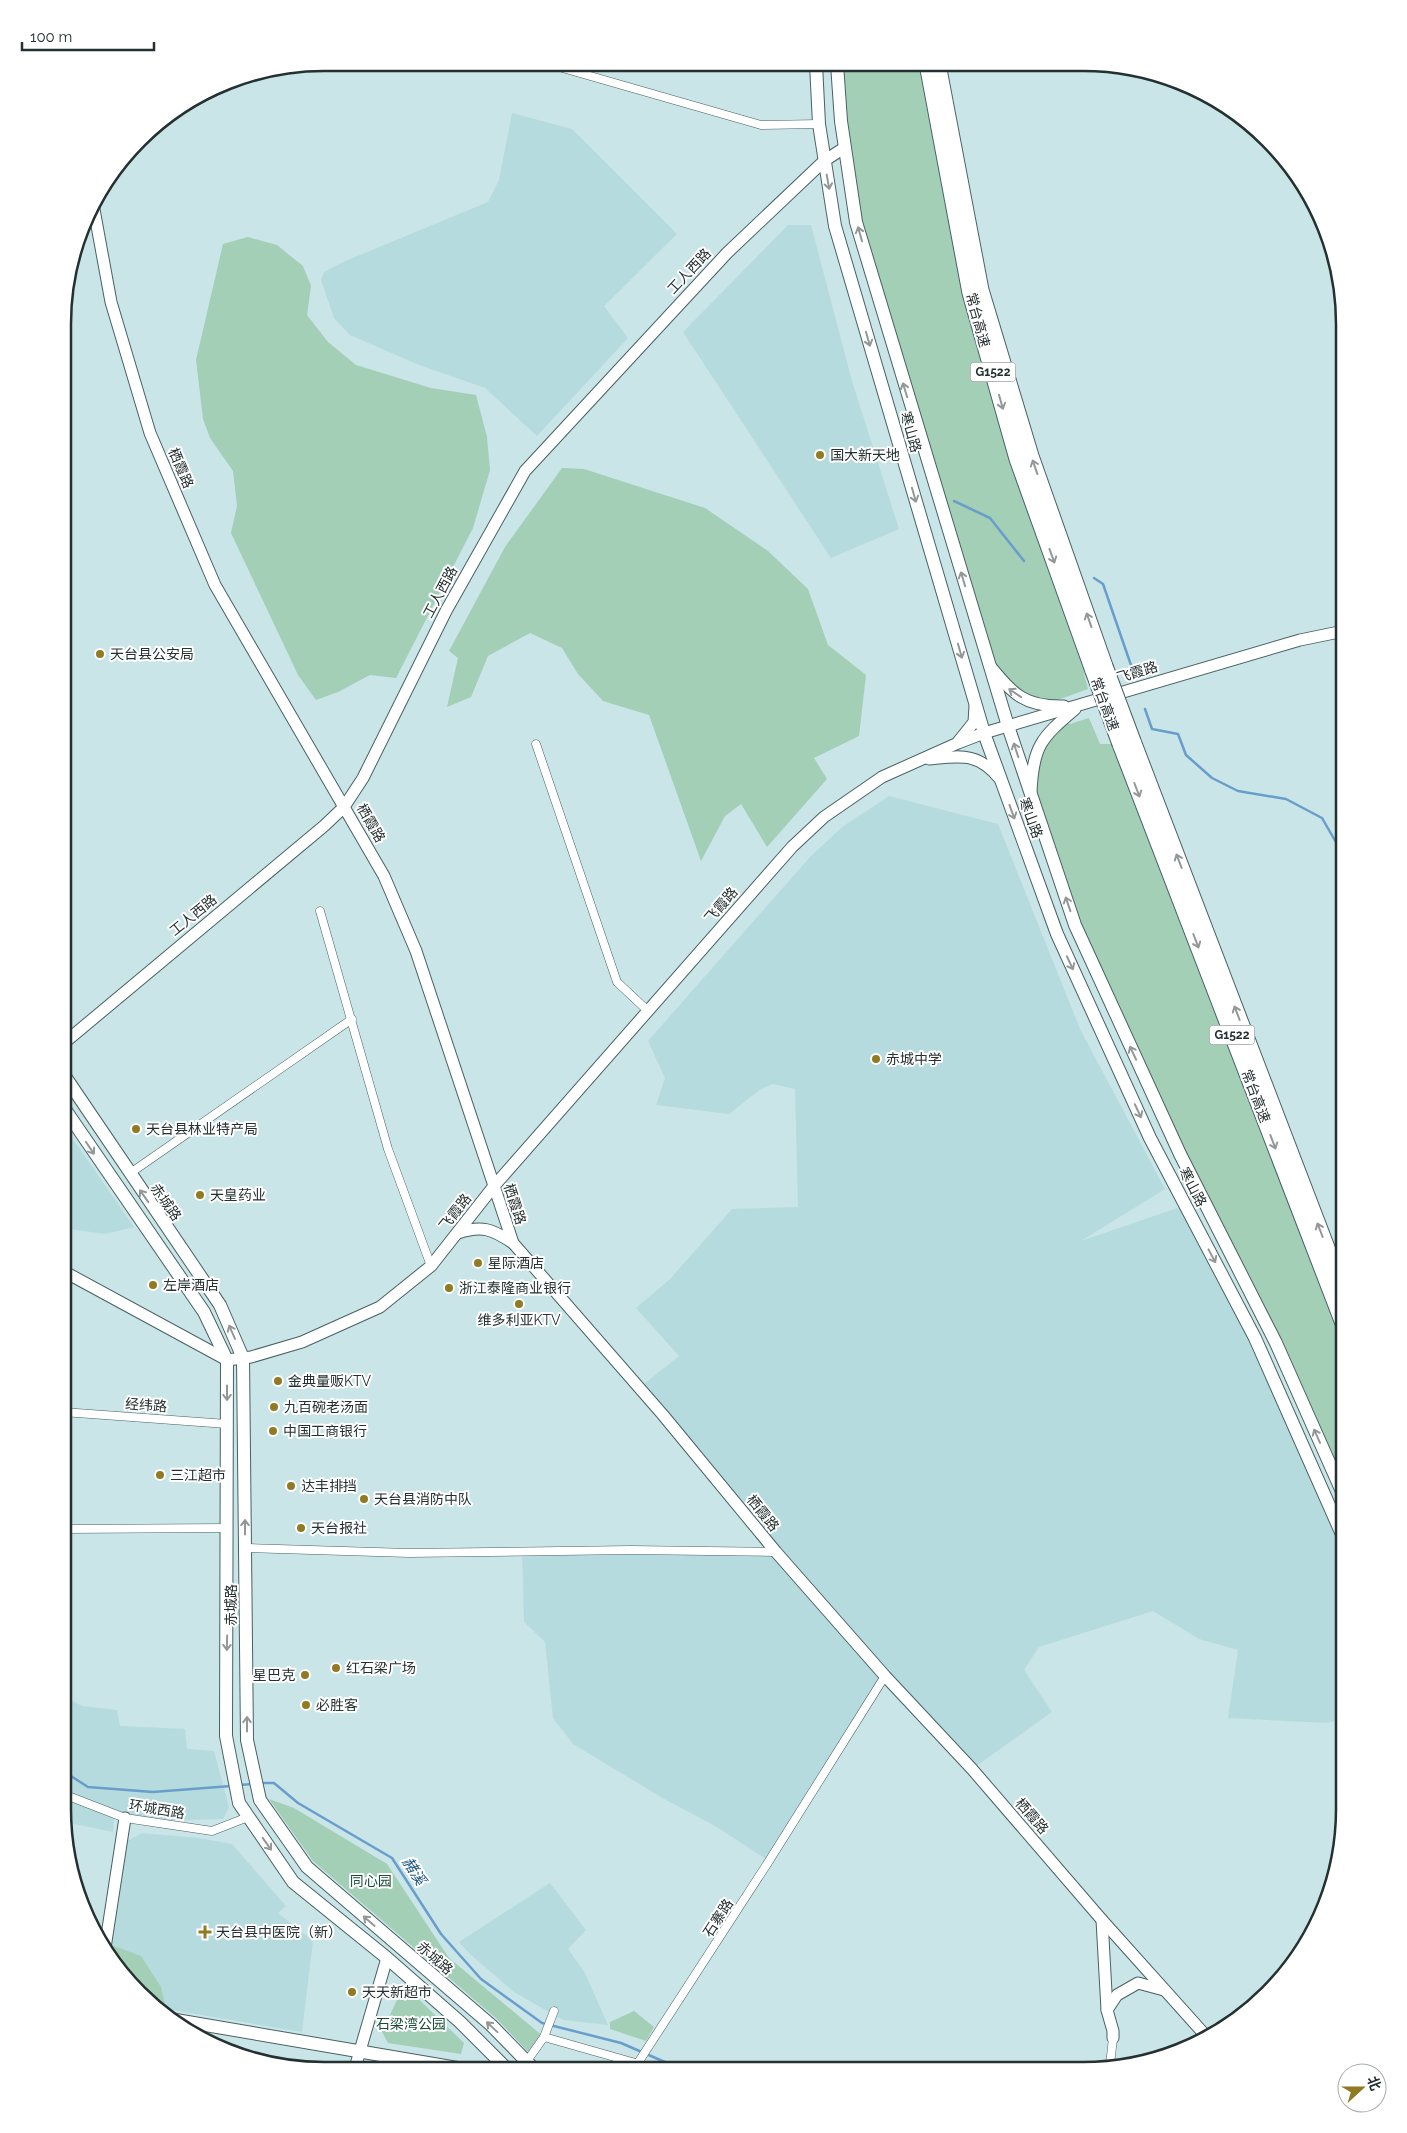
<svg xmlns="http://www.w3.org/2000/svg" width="1407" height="2133" viewBox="0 0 1407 2133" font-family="Raleway,'Noto Sans SC',sans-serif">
<rect width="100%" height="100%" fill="#c9e5e7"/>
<g fill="#b6dbde">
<polygon points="512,113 572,129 677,234 604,306 628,338 537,436 485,388 419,365 350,335 334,318 321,280 324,272 343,262 488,202 499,180"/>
<polygon points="788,225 811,225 852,381 899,529 831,558 683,332"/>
<polygon points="889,796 998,824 1080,1029 1165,1189 1081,1241 1186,1205 1344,1539 1344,1719 1326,1723 1228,1718 1238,1650 1199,1639 1153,1611 1039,1647 1024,1670 1052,1712 972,1769 885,1676 769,1861 717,1827 666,1800 573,1744 553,1718 545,1642 524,1622 522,1551 775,1552 639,1388 679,1356 636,1308 670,1279 732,1209 798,1207 795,1089 773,1084 761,1089 729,1114 656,1105 665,1078 648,1041 810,857 842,827"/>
<polygon points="63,1125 75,1142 134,1227 105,1234 63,1228"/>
<polygon points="63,1696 82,1706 117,1710 120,1726 185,1729 187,1749 214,1751 229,1807 223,1819 145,1821 114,1817 113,1832 65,1822 63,1809"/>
<polygon points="142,1833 199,1838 232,1844 286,1906 278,1913 313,1941 302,2032 166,2009 160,1987 106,1943 123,1843"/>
<polygon points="550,1883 586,1930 568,1949 585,1973 608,2025 563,2020 514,1992 471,1955 459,1942"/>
</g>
<g fill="#a2cfb6">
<polygon points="837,64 927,64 1093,671 1084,674 1088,689 1041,706 1012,692 989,665 856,222"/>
<polygon points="248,237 277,245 303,266 311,286 307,315 328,342 356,365 431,388 476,395 487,437 490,470 473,528 396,678 370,675 338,692 316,700 298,675 231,533 237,506 233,471 210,438 203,419 196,360 223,244"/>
<polygon points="562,468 584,469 705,508 768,551 808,589 828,645 866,675 859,736 814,758 827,779 767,847 741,804 725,816 701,861 649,715 603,701 578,674 562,648 530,633 488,656 471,697 447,707 458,658 449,651 505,547"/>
<polygon points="1089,718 1100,744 1120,744 1344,1326 1344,1496 1126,1039 1031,796 1032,770 1059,723 1070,724"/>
<polygon points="269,1799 294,1808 387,1864 449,1958 544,2037 531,2055 497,2019 313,1861"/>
<path d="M106 1943 141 1956 161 1987 166 2009C162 2008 158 2008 155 2006 142 1998 104 1958 106 1943Z"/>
<polygon points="404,1985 464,2043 461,2054 388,2043 382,2032"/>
<polygon points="634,2011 654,2027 646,2041 610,2029 610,2022"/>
</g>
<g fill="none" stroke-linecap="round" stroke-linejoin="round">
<g stroke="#699ecc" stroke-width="2.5">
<polyline points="954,501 990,518 1024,561"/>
<polyline points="1094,578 1103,584 1132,668"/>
<polyline points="1145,709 1152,729 1178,734 1186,755 1212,778 1238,791 1286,799 1322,818 1337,844 1344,847"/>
<polyline points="63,1771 88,1787 153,1792 231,1786"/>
<polyline points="262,1783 274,1783 298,1803 392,1858 441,1934 481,1979 542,2023 621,2043 681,2069"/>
<polyline points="239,1785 254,1784"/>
</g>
<defs>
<g id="street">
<polyline points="545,63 761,125 819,124"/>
<polyline points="536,744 617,982 648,1011"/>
<polyline points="320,911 388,1149 431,1266"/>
<polyline points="129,1174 352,1019"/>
<polyline points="63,1412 227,1424"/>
<polyline points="63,1529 228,1528"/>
<polyline points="245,1548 409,1553 631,1550 776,1552"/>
<polyline points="63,1794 125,1818 212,1831 248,1817"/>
<polyline points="544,2037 554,2011"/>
<polyline points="527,2061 544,2037 639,2064"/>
<polyline points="1110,2065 1113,2038"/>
<polyline points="634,2069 769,1861 885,1676"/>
</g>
<g id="secondary">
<polyline points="93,204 111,302 150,433 215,585 384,876 416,951 513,1243 663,1415 776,1552 885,1676 972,1769 1102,1920 1206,2036"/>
<path d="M990 666C1014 695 1025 707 1064 706"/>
<polyline points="958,742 974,722 975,706"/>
<path d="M929 759C961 756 978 752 1000 779"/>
<path d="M1031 792C1033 746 1041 738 1075 709"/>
<polyline points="64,1043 324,826 344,807 363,778 446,611 525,471 727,253 824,161 844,148"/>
<path d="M458 1233C482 1225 492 1229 513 1243"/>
<polyline points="63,1271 227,1360 251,1357 302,1342 380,1307 431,1266 494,1186 792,847 824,817 882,777 958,743 984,733 1300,640 1344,631"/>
<polyline points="1102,1920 1107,2010 1113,2031 1113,2038"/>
<polyline points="105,1948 125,1818"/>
<polyline points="1107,2010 1117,1995 1138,1983 1164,1990"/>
<polyline points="355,2068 387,1958"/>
</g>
<g id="primary">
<polyline points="816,64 819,124 835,226 984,733 1057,934 1150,1138 1255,1338 1344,1539"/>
<polyline points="837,64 841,121 856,222 1008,726 1075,925 1180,1154 1276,1343 1344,1496"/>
<polyline points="64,1075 220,1305 243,1358 247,1740 260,1800 307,1867 491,2025 534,2069"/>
<polyline points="64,1108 204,1312 227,1360 226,1736 239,1803 293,1882 387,1958 460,2022 507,2069"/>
<polyline points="170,2019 463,2069"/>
</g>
<g id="highway">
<polyline points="927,64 970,293 1017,459 1093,671"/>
<polyline points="938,64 981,290 1031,456 1105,666"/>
<polyline points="1133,741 1344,1292"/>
<polyline points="1120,744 1344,1326"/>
</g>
</defs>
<use href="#street" stroke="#486163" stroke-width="9"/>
<use href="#secondary" stroke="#486163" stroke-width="13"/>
<use href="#primary" stroke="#486163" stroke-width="14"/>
<use href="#highway" stroke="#486163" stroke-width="17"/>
<use href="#street" stroke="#fff" stroke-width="8"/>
<use href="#secondary" stroke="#fff" stroke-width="11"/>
<use href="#primary" stroke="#fff" stroke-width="12"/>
<use href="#highway" stroke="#fff" stroke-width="15"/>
<defs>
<g id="highway-bridge">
<polyline points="1105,666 1133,741"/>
<polyline points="1093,671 1120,744"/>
</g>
</defs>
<use href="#highway-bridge" stroke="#486163" stroke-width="17" stroke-linecap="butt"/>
<use href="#highway-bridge" stroke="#fff" stroke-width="15"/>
</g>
<defs><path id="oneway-shaft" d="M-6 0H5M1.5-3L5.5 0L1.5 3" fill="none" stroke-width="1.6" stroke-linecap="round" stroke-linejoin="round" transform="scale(1.25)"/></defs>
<g stroke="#929898">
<use href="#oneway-shaft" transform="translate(828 182) rotate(80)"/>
<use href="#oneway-shaft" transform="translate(860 234) rotate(-106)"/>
<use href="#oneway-shaft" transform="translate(868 339) rotate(74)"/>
<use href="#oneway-shaft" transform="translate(905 390) rotate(-107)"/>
<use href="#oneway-shaft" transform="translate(1001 402) rotate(74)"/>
<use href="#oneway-shaft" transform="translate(1035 467) rotate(-109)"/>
<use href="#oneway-shaft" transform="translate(914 495) rotate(74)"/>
<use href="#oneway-shaft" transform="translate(1052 556) rotate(70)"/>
<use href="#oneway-shaft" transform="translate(963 579) rotate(-107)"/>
<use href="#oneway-shaft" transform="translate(1089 620) rotate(-109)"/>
<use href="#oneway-shaft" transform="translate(960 651) rotate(74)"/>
<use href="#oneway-shaft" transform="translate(1015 693) rotate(-146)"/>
<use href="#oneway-shaft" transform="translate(1016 750) rotate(-108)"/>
<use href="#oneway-shaft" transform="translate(1137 790) rotate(69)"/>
<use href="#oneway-shaft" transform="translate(1012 812) rotate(70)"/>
<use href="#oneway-shaft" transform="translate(1179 861) rotate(-111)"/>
<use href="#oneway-shaft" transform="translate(1068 904) rotate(-109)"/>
<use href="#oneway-shaft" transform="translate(1196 941) rotate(69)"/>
<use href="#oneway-shaft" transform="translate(1070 963) rotate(65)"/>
<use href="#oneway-shaft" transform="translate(1237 1013) rotate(-111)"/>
<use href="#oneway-shaft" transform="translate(1133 1053) rotate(-115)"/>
<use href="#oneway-shaft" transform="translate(1138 1111) rotate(65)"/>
<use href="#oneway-shaft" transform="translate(1273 1142) rotate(69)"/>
<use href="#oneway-shaft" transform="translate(90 1148) rotate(56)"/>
<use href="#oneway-shaft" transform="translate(144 1196) rotate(-125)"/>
<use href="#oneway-shaft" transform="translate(1320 1230) rotate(-111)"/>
<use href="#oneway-shaft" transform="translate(1212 1256) rotate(62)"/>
<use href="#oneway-shaft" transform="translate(232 1332) rotate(-114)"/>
<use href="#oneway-shaft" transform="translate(227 1393) rotate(90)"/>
<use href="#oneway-shaft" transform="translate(1317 1436) rotate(-114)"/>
<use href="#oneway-shaft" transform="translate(245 1527) rotate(-90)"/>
<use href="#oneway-shaft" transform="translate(227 1643) rotate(91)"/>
<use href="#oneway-shaft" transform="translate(247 1724) rotate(-90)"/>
<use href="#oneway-shaft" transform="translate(267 1844) rotate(55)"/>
<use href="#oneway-shaft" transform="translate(369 1921) rotate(-139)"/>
<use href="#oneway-shaft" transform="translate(492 2027) rotate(-137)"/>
</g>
<g fill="#907b22" stroke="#fff" stroke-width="2">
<circle cx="820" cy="455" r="5"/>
<circle cx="100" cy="654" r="5"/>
<circle cx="876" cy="1059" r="5"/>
<circle cx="136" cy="1129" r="5"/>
<circle cx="200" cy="1195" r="5"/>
<circle cx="478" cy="1263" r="5"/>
<circle cx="153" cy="1285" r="5"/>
<circle cx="449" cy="1288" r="5"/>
<circle cx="519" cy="1304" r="5"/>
<circle cx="278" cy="1381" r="5"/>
<circle cx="274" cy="1407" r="5"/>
<circle cx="273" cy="1431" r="5"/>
<circle cx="160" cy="1475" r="5"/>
<circle cx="291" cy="1486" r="5"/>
<circle cx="364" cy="1499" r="5"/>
<circle cx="301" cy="1528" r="5"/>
<circle cx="336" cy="1668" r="5"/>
<circle cx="305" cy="1675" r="5"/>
<circle cx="306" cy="1705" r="5"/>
<path d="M202.5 1924.5h5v5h5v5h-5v5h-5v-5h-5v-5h5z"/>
<circle cx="352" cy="1992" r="5"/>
</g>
<g text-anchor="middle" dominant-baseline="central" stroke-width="4" stroke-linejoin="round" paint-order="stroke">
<g fill="#fff" stroke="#666e6e" stroke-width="1">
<rect x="970.5" y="362.5" width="45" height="19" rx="4"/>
<rect x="1209.5" y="1025.5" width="45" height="19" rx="4"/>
</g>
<g font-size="12" font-weight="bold" fill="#253030">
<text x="993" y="372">G1522</text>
<text x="1232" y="1035">G1522</text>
</g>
<g font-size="14" fill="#253030" stroke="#fff">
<text transform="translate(689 271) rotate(-47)">工人西路</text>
<text transform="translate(978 320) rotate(75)">常台高速</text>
<text transform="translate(911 432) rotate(74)">寒山路</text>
<text transform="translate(181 468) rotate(67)">栖霞路</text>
<text transform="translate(440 592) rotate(-62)">工人西路</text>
<text transform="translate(1137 672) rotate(-17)">飞霞路</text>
<text transform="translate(1105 704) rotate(70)">常台高速</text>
<text transform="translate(1031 818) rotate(70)">寒山路</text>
<text transform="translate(371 823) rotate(60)">栖霞路</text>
<text transform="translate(721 905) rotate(-49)">飞霞路</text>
<text transform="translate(193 915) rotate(-39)">工人西路</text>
<text transform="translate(1256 1096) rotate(69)">常台高速</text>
<text transform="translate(1193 1187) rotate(62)">寒山路</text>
<text transform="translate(166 1202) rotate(55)">赤城路</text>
<text transform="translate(515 1204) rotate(72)">栖霞路</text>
<text transform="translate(455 1212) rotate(-52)">飞霞路</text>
<text transform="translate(146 1405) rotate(4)">经纬路</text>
<text transform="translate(763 1513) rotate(51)">栖霞路</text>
<text transform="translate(231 1605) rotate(-90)">赤城路</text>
<text transform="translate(157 1809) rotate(9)">环城西路</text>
<text transform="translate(1032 1816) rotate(49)">栖霞路</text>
<text transform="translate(718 1918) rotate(-57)">石寨路</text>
<text transform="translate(435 1958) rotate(41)">赤城路</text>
</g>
<g font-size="14" fill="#253030" stroke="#fff" text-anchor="start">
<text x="830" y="455">国大新天地</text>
<text x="110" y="654">天台县公安局</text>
<text x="886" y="1059">赤城中学</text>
<text x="146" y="1129">天台县林业特产局</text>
<text x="210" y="1195">天皇药业</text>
<text x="488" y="1263">星际酒店</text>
<text x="163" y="1285">左岸酒店</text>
<text x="459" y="1288">浙江泰隆商业银行</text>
<text x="519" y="1320" text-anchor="middle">维多利亚KTV</text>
<text x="288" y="1381">金典量贩KTV</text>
<text x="284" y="1407">九百碗老汤面</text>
<text x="283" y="1431">中国工商银行</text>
<text x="170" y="1475">三江超市</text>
<text x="301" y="1486">达丰排挡</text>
<text x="374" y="1499">天台县消防中队</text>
<text x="311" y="1528">天台报社</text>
<text x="346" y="1668">红石梁广场</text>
<text x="295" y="1675" text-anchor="end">星巴克</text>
<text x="316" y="1705">必胜客</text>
<text x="216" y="1932">天台县中医院（新）</text>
<text x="362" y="1992">天天新超市</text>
</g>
<g font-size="14" fill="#184e35" stroke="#fff">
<text x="371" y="1881">同心园</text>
<text x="411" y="2024">石梁湾公园</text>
</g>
<g font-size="15" font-style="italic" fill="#1c5683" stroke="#fff">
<text transform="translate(414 1871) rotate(57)">赭溪</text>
</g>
</g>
<path d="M0 0H1407V2133H0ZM324 71H1083A253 253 0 0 1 1336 324V1809A253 253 0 0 1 1083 2062H324A253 253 0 0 1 71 1809V324A253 253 0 0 1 324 71Z" fill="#fff" fill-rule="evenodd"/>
<path fill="none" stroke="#253030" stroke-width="2.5" d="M324 71H1083A253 253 0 0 1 1336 324V1809A253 253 0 0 1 1083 2062H324A253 253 0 0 1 71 1809V324A253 253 0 0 1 324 71Z"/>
<g transform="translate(1362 2088) rotate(69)"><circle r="24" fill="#ffffff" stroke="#a8acac"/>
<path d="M0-4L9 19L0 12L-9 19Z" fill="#907b22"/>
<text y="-8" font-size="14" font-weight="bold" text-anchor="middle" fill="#253030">北</text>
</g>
<path d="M22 42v8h132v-8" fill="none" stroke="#253030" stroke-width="2.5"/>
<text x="30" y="42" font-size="15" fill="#253030" stroke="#ffffff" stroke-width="4" paint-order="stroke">100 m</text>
</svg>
